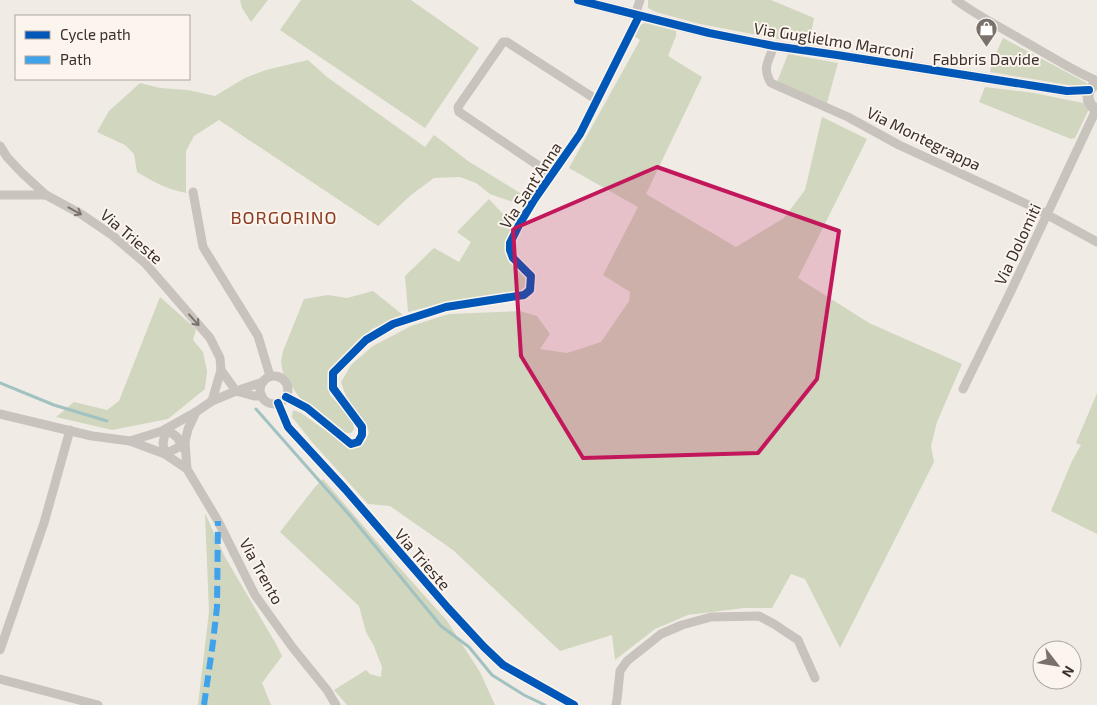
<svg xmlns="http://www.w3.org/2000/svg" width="1097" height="705" viewBox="0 0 1097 705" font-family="'Exo 2',sans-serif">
<rect width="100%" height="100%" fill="#f0ebe5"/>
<g fill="#d1d6bf">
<polygon points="240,0 268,0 251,22 242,8"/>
<polygon points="301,0 411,0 479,48 425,128 280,30"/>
<polygon points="648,0 771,0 814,18 809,45 700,24 656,12 648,8"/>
<path d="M645 23 676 31V36L668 56 702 77 646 194 736 247 784 218 805 190 822 117 867 139 798 278 869 323 962 364 937 422 931 446 934 462 840 648 805 579 791 574 772 608H744L688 615 655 629 615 660 612 635 560 651 453 550 390 506 368 504 312 442 292 417 293 410 301 413 350 448C362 446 365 444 369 432L346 396 341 382 351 365 373 346 411 326 449 314 520 311 537 316 550 334 540 349 567 353 601 342 629 301 630 292 603 275 638 207 569 168 640 40 634 36 640 25Z"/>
<polygon points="1003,38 1087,83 1086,88 990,72 991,65"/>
<polygon points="788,54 838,63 827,103 777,82"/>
<path d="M308 60 327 77 425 147 434 135 468 161 530 199 522 205 490 194 476 183 460 177 434 178 411 195 378 226 219 120 194 136 186 151V193C166 189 154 182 137 172L134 154 125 145 97 132 109 111 140 83 160 88 188 90 215 96 245 78 266 70Z"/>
<polygon points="985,87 1034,93 1083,103 1089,109 1075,138 1071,139 979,102"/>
<polygon points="489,199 514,226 511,261 527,279 527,288 524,291 443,303 408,312 405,276 434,248 459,262 471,242 457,232"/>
<polygon points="373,291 403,315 372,329 343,355 328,375 330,395 352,419 354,429 351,433 345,433 299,397 283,373 281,362 283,351 304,299 328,295 347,298"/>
<polygon points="160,297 196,329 193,340 203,352 207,371 205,389 168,419 112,430 56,417 74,402 107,410 119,401"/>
<polygon points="1097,393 1097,534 1051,511 1072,461 1081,445 1076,443"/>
<polygon points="323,479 390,557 447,621 480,672 495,705 347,705 334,690 366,670 370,674 381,677 382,667 374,646 366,632 359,606 280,532 315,487"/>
<polygon points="205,513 225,557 276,644 282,656 262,683 271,705 198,705 209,612"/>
</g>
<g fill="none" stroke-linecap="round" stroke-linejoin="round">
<g stroke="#a1c2c1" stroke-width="3">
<polyline points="0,383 54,405 107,421"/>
<polyline points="256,409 352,518 441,626 469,647 492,675 524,695 545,705"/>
</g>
<g stroke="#c9c3be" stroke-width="9">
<path d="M956 0C976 15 1000 27 1022 40 1047 54 1071 70 1097 81"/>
<polyline points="635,15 640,0"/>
<path d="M774 46C768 62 762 68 771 83L848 117 899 145 1033 207 1097 242"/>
<polyline points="0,146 7,157 22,173 46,195 81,214 112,235 145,263 210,338 220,358 221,370 236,391 254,396 262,396"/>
<polyline points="551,176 542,168 459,112 458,107 503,42 507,42 597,100"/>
<polyline points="193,192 203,247 258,336 270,376"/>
<polyline points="0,195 46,195"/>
<circle cx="274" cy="390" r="14"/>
<polyline points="963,389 1011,291 1096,110"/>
<polyline points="286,397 307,408 351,444 358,442 362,435 362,427 333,388 333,373 366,340 393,324 446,307 524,295 530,290 531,276 513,258 510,250 510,243 519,225 534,200 580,134 639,16"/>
<polyline points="212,401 221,370"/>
<polyline points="278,403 288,427 345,489 448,608 484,647 503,665 574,705"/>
<polyline points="196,412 188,429 185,442 187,469 218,521 255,595 293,648 327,690 336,705"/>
<polyline points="0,414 92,436 130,441 165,454 187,469"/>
<polyline points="166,429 163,443 165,454 179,447 185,442"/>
<polyline points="166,429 177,437 183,448"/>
<polyline points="130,441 162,431 196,412 212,401 236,391 263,382"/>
<polyline points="0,650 44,523 70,430"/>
<polyline points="0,679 98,705"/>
<polyline points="616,705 617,700 620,671 627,661 661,634 682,625 711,617 759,616 774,624 798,640 815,678"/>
</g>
<g stroke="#c9c3be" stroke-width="11">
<polyline points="578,0 709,33 774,46 837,55 1067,91 1089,90"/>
<path d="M1097 83C1085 90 1085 103 1097 110"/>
</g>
<polyline stroke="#3fa3eb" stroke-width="6" stroke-dasharray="12 6" stroke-linecap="butt" points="204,705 213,642 217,607 218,521"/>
<defs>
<g id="cycleway">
<polyline points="578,0 709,33 774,46 837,55 1067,91 1089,90"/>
<polyline points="286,397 307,408 351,444 358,442 362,435 362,427 333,388 333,373 366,340 393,324 446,307 524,295 530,290 531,276 513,258 510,250 510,243 519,225 534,200 580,134 639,16"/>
<polyline points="278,403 288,427 345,489 448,608 484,647 503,665 574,705"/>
</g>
</defs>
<use href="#cycleway" stroke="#fbf5ee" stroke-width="11"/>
<use href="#cycleway" stroke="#0057b8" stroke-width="8"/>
</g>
<defs><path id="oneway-shaft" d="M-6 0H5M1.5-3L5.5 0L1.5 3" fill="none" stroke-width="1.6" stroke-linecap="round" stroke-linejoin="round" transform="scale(1.25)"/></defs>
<g stroke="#7b726d">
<use href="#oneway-shaft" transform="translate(75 211) rotate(29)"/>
<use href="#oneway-shaft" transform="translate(194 320) rotate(48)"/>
</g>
<path fill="#c2185b" fill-opacity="0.2" stroke="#c2185b" stroke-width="4" stroke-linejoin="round" d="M657 167 839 231 817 379 758 453 583 458 521 356 513 229Z"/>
<defs>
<symbol id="shop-pin" viewBox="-11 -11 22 30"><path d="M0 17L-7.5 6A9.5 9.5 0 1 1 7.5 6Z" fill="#7a716c" stroke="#fbf5ee"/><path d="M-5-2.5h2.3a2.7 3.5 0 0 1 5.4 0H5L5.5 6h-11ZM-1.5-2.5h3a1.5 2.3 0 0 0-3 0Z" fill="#fff"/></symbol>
</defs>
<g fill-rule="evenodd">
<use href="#shop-pin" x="974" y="16" width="25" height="34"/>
</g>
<g text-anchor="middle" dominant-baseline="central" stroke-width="4" stroke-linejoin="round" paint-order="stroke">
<g font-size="16" fill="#3b302b" stroke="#fbf5ee">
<text transform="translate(834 40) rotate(9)">Via Guglielmo Marconi</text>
<text transform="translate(924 138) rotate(26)">Via Montegrappa</text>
<text transform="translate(530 185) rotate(-57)">Via Sant'Anna</text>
<text transform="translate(132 236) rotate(40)">Via Trieste</text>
<text transform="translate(1017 244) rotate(-65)">Via Dolomiti</text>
<text transform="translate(423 559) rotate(49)">Via Trieste</text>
<text transform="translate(262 571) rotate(61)">Via Trento</text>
</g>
<g font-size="16" fill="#3b302b" stroke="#fbf5ee">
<text x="986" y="58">Fabbris Davide</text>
</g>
<g font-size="18" letter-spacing="1" fill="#8c3b22" stroke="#fbf5ee">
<text x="284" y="217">BORGORINO</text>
</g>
</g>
<rect x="15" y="15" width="175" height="65" fill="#fbf5ee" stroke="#aea6a0"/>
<rect x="25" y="31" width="25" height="8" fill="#0057b8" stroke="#aea6a0"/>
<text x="60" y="40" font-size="15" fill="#3b302b">Cycle path</text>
<rect x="25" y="56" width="25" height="8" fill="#3fa3eb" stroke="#aea6a0"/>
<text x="60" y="65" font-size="15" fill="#3b302b">Path</text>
<g transform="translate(1057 665) rotate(121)"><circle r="24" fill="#fbf5ee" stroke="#aea6a0"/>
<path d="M0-4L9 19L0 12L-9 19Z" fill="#7a716c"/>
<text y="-8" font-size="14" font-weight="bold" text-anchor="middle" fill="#3b302b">N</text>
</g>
</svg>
